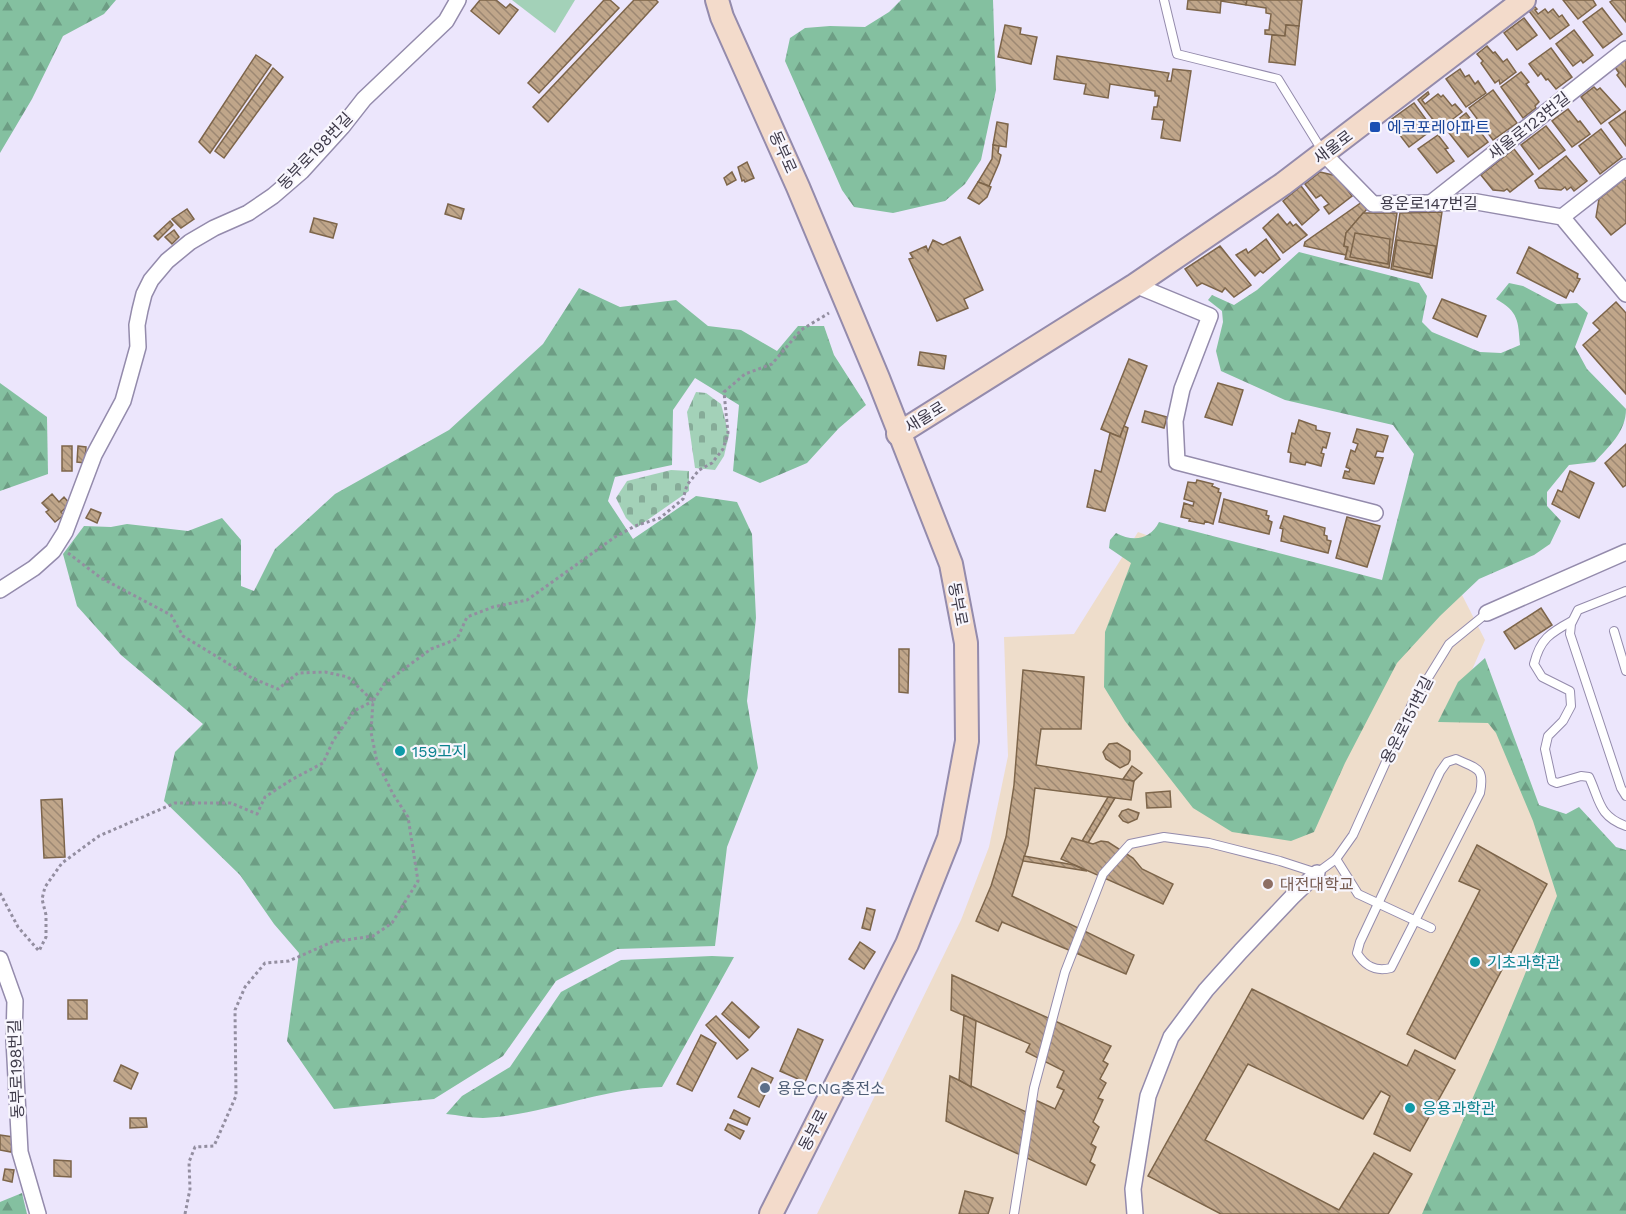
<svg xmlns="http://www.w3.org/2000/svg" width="1626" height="1214" viewBox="0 0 1626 1214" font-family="'Work Sans','Noto Sans KR',sans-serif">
<defs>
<pattern id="forest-firs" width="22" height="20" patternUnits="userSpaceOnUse" patternTransform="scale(1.5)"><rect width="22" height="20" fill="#84c0a0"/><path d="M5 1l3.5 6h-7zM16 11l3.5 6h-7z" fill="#6d9d84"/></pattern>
<pattern id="cemetery-stones" width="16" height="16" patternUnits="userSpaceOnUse" patternTransform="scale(1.5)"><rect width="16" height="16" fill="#a3d1b8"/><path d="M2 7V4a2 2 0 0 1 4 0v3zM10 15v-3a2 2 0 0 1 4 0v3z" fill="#86ab98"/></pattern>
<pattern id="building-back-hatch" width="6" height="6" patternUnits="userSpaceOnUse" patternTransform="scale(1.5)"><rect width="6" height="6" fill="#c0a68a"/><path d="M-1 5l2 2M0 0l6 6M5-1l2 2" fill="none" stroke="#9d8873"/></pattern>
</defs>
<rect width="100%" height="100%" fill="#ece6fc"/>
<polygon fill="#eeddcb" points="1138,532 1335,604 1460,591 1485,640 1472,670 1543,835 1602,1001 1622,1214 817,1214 961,920 989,847 1008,756 1004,637 1074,634"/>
<polygon fill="#a3d1b8" points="512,0 575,0 555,33"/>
<g fill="url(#forest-firs)">
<polygon points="0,0 116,0 104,14 63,36 32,99 0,153"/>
<polygon points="901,0 993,0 996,90 981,160 965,184 945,201 893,213 854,207 842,190 785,61 790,38 805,28 830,26 865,27 889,12"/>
<path d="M1299 252 1419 283 1427 296 1422 322 1432 332 1480 352 1501 353 1520 345C1518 321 1519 312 1496 299L1509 283 1523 286 1557 304 1577 303 1588 313 1575 347 1587 369 1626 409C1626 432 1609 446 1595 462L1569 465 1547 492V506L1561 521 1550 544 1534 555 1479 579 1440 616 1397 663 1345 763 1314 832 1291 841 1232 832 1193 808 1125 721 1104 687 1105 632 1131 563 1109 548 1110 540 1116 533C1133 542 1150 540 1159 522L1382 580 1414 454 1393 425 1285 400 1221 371 1216 351 1223 322 1222 311 1208 300 1212 295 1234 305 1257 290Z"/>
<polygon points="579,288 620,307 676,300 708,326 741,330 777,351 798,326 824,326 834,355 866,405 839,428 807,463 760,483 733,471 739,405 695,378 673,410 672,465 615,477 608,501 633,539 696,496 737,502 752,534 756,618 747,701 758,768 727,847 715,946 617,949 556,981 503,1056 434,1099 334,1109 287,1041 299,953 274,924 240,875 164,801 175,752 203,724 121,655 77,606 63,554 84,526 111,527 127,524 188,531 222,518 241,540 241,586 254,591 275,549 335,494 449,430 543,344"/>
<polygon points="0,383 47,417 48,474 0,491"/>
<polygon points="1485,658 1539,805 1566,814 1579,807 1616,847 1626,850 1626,1214 1422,1214 1495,1047 1557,896 1533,821 1496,733 1488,723 1438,722 1458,682"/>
<path d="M712 956 734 957 662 1087C601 1088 544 1115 483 1118 471 1118 458 1115 446 1114L462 1096 510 1067 561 992 621 960Z"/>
<polygon points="22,1193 27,1214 0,1214 0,1202"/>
</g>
<g fill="url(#cemetery-stones)">
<polygon points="696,392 706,393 721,404 729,435 724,456 715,470 695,468 687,412"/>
<polygon points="671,470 689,471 689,491 636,528 626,518 616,498 627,481"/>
</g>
<g fill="url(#building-back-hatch)" stroke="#7d654a" stroke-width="1.5">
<polygon points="480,0 496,0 506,8 510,4 518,10 499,34 471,11"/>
<polygon points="604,0 610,0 619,8 539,93 528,83"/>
<polygon points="634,0 656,0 658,2 548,122 533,107"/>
<polygon points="1188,0 1247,0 1246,5 1221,1 1220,13 1187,9"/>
<polygon points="1247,0 1302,0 1299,26 1286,25 1285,36 1265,34 1265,30 1269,30 1271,14 1266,13 1266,8 1246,5"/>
<polygon points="1563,0 1593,0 1596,5 1578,19"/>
<polygon points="1613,0 1626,0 1626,22 1610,2"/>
<polygon points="1535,7 1537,9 1535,10 1538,14 1545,9 1548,13 1553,9 1559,17 1562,15 1569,25 1550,39 1529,11"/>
<polygon points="1602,8 1622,34 1603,48 1583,22"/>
<polygon points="1524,18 1537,35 1517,50 1504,33"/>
<polygon points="1005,25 1021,28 1020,34 1037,37 1031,64 998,57"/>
<polygon points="1286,25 1299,26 1295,65 1269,62 1272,35 1285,36"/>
<polygon points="1574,30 1593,55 1583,63 1581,60 1573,66 1556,44"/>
<polygon points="1487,46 1493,53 1495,52 1503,62 1507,59 1516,72 1500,84 1499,80 1495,83 1481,63 1483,61 1477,54"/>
<polygon points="1551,48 1572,77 1556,89 1548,79 1546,80 1541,73 1538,76 1529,64"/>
<polygon points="256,55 271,65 210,153 199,142"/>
<polygon points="1057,56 1169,73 1167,81 1171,81 1173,69 1191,71 1180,141 1161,138 1164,120 1152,119 1154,107 1157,107 1159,96 1155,96 1155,91 1110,84 1108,98 1084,94 1086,84 1054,79"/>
<polygon points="1626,57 1626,87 1617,75 1619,73 1614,66"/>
<polygon points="273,68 283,77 224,158 215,151"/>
<polygon points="1460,69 1465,77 1469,75 1475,84 1478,81 1486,93 1466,107 1446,79"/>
<polygon points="1521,72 1529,82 1526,84 1539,102 1535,106 1536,108 1523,118 1501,87"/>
<polygon points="1594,87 1597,90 1600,88 1620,110 1601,124 1581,97"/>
<polygon points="1493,90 1517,123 1493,140 1469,108"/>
<polygon points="1428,92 1429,94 1422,100 1425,104 1438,94 1441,97 1443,95 1452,106 1455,104 1462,112 1440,129 1418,100"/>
<polygon points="1414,103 1433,129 1409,147 1389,121"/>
<polygon points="1568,109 1578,122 1580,121 1590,134 1572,147 1552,121"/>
<polygon points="1626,111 1626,146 1609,123"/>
<polygon points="1466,113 1488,142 1468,157 1446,129"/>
<polygon points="997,122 1008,124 1006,147 993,145"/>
<polygon points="1546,126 1565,150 1539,169 1521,145"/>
<polygon points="1601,129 1622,157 1600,174 1579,146"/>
<polygon points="1438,135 1448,148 1445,149 1454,161 1437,173 1418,149"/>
<polygon points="993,145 999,146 998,153 1001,155 999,163 989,186 978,182 992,159"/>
<polygon points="1514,149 1533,174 1510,192 1507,189 1504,191 1493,190 1481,175"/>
<polygon points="1566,156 1587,181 1574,191 1571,187 1567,190 1565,187 1561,190 1539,188 1535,181"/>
<polygon points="747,162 754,178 745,182 744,180 742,181 738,167"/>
<polygon points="732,172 736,180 727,185 724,178"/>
<polygon points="1320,172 1337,176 1352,196 1329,214 1324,207 1329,204 1321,195 1316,198 1305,184"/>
<polygon points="1624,179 1626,181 1626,223 1611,235 1596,217 1599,199"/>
<polygon points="978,182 991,187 987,197 979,204 968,198"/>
<polygon points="1301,186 1319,210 1302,225 1283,201"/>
<polygon points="1362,202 1367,209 1346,233 1344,246 1348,247 1346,255 1304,246 1305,242"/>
<polygon points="448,204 464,209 461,219 445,214"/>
<polygon points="187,209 194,219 181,228 172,219"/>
<polygon points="1442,212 1432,278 1391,269 1400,213"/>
<polygon points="1363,213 1397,213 1389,268 1345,259 1348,247 1344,246 1346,233"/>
<polygon points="1278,214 1287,225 1290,222 1293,226 1296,224 1307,235 1283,253 1263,228"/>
<polygon points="314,218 337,224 333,238 310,232"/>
<polygon points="170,221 173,225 158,240 154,236"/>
<polygon points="174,230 179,237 172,244 165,237"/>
<polygon points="1355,233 1390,239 1388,264 1350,257"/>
<polygon points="960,237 983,290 964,299 968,308 937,321 909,259 913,258 910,253 926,246 928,251 933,240 943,245"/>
<polygon points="1266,239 1280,259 1263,273 1260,271 1255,276 1236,255 1246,249 1248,253"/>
<polygon points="1397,240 1436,246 1430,274 1393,266"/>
<polygon points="1220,246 1251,285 1234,297 1225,288 1222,292 1202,283 1197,286 1185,269"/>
<polygon points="1529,247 1578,274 1577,278 1580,279 1573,292 1570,290 1566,298 1517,273"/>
<polygon points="1442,299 1486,316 1477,337 1433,318"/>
<polygon points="1616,302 1626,313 1626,394 1583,345 1600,330 1593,323"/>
<polygon points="920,352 946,356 944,369 918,365"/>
<polygon points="1129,359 1147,366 1120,437 1101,429"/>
<polygon points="1218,383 1243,390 1232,425 1205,417"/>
<polygon points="1145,411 1167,417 1164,428 1142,422"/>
<polygon points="1299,420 1316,426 1316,430 1330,433 1326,448 1323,447 1321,453 1324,454 1321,466 1306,462 1305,465 1290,462 1291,453 1288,452 1292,433 1295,434"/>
<polygon points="1124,426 1128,428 1105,511 1087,507 1095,470 1101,472 1110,433 1120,437"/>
<polygon points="1357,429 1388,436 1383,452 1377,451 1375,457 1383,458 1374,484 1343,478 1345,471 1349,472 1350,469 1346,467 1351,450 1355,452 1358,444 1353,442"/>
<polygon points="1626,444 1626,485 1623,487 1605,463"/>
<rect x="62" y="446" width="10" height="25"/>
<polygon points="78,446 86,447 85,463 77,462"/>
<polygon points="1570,471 1594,483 1579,518 1552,504 1558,490 1562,492"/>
<polygon points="1197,480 1213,484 1212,486 1219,489 1218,492 1221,493 1213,524 1205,521 1204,524 1189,521 1190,519 1181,517 1184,503 1193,506 1194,502 1184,499 1188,482 1196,483"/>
<polygon points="52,494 59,502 64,497 70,504 61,512 64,515 55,522 46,512 49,510 42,503"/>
<polygon points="1224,499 1267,511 1266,515 1269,516 1268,520 1272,522 1269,534 1219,522"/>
<polygon points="91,509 101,513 97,523 86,518"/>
<polygon points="1284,516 1325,528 1324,535 1327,536 1327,540 1331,541 1328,553 1281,541 1283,529 1280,528"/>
<polygon points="1347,517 1380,526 1367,567 1336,558"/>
<polygon points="1541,608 1552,625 1515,649 1504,632"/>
<polygon points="899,649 909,649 908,693 899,692"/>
<polygon points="1023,670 1084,677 1081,729 1041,729 1036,765 1134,781 1131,800 1035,788 1028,845 1012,896 1134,955 1126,974 1002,922 998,931 976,921 991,886 1006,837 1014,785"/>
<polygon points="1117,743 1130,751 1130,760 1128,764 1120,768 1106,759 1103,752 1109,744"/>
<polygon points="1132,766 1142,773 1134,781 1123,779"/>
<polygon points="1170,791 1171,807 1147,808 1146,793"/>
<polygon points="1108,797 1115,798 1088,843 1082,841"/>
<polygon points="62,799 65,857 44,858 41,800"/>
<polygon points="1128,809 1139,813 1137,819 1128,823 1123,821 1119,816 1122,811"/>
<polygon points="1072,838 1093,844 1101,841 1108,842 1133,858 1142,869 1173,884 1163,904 1061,859"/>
<polygon points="1477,845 1547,884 1455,1059 1407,1034 1480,890 1459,881"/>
<polygon points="1024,856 1074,865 1087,871 1023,861"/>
<polygon points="867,908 875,910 870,930 862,928"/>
<polygon points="860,942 875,952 864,969 849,959"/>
<polygon points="952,975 1111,1046 1103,1061 1108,1064 1100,1079 1106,1083 1098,1098 1103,1100 1093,1122 1099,1127 1091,1144 1096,1147 1090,1162 1095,1165 1086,1185 946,1121 950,1076 1026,1112 1031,1098 1055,1109 1064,1090 1057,1087 1064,1071 1026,1052 1030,1044 951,1010"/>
<polygon points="1252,989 1407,1066 1415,1050 1455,1070 1410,1151 1374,1134 1390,1096 1381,1091 1363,1119 1248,1064 1205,1140 1339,1210 1374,1153 1412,1174 1388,1214 1221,1214 1148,1176"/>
<rect x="68" y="1000" width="19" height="19"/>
<polygon points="732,1002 759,1027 749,1038 722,1014"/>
<polygon points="964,1015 976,1021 971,1087 959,1080"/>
<polygon points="716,1016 748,1050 737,1059 706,1025"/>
<polygon points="798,1029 823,1040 805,1082 780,1071"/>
<polygon points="701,1035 716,1043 692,1091 677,1084"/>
<polygon points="121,1065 138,1073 131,1089 114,1081"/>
<polygon points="752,1068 773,1078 759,1107 738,1097"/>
<polygon points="734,1110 750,1118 747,1125 730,1118"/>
<polygon points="130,1118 146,1118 147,1127 130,1128"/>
<polygon points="728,1124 744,1131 740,1139 725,1130"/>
<polygon points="0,1135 13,1137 11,1152 0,1150"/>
<polygon points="54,1160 71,1161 71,1177 54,1176"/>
<polygon points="5,1169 14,1170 12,1182 3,1180"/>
<polygon points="965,1191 993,1198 988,1214 959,1214"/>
</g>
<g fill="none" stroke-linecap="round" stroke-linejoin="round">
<defs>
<g id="lane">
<polyline points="1164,0 1177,54 1278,79 1323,152"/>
<polyline points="1626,591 1578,610 1571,624 1570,634 1621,788 1626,796"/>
<path d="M1572 621C1550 633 1540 639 1534 664L1542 677 1570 691 1571 706 1563 721 1548 736 1545 749 1552 781 1557 783 1581 776 1589 777C1600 800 1598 816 1626 826"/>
<polyline points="1614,631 1626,671"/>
<path d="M1456 759C1477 769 1485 767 1480 793L1391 968C1375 972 1365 966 1357 953L1360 942 1440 772 1447 762Z"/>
<polyline points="1336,859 1358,894 1431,928"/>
<polyline points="1014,1214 1034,1088 1065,972 1103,874 1130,844 1164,837 1209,843 1280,861 1317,873 1336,859 1353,835 1412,704 1449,644 1487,613"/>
</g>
<g id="street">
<polyline points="1324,154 1373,204 1477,202 1562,217 1626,294"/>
<polyline points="1431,203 1626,49"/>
<polyline points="1562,217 1626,167"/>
<polyline points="1135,285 1210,316 1182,389 1175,421 1177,462 1375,513"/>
<polyline points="0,590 34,568 53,551 65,532 94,455 123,401 138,347 137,325 140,310 144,294 151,280 167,261 190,242 214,228 248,213 273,196 302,171 342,127 364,99 446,21 458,0"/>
<polyline points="1487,613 1626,552"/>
<polyline points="0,959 15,1001 14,1040 20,1152 38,1214"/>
<polyline points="1135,1214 1133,1189 1148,1096 1171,1037 1206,990 1241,951 1292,897 1317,873"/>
</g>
<g id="secondary">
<polyline points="717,0 722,17 798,187 878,378 951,564 966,643 967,741 949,838 907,944 771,1214"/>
<polyline points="898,434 1135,285 1283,184 1524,0"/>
</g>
</defs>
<use href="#lane" stroke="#948bac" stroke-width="10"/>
<use href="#street" stroke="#948bac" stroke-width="18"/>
<use href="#secondary" stroke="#948bac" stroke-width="26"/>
<g stroke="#938ea0" stroke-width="3" stroke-dasharray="3 3" stroke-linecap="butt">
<polyline points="68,553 101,578 171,615 183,636 252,678 278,689 298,673 325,672 348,677 373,701"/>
<polyline points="0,893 18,927 39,951 46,937 46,915 42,899 45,887 62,863 99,836 175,803 231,803 257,814 265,797 291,780 323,763 333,741 354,711 373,701"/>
<polyline points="185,1214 190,1189 189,1162 195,1147 214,1146 236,1096 235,1010 245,987 265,963 289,961 332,942 373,936 392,923 418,881 408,817 393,794 377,762 371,732 373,701 385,683 431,649 457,639 467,617 493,607 527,600 615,537 635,526 660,518 683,499 687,485 699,470 712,463 723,449 728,433 724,392 745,374 772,364 801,330 829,313"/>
</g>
<use href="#lane" stroke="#fff" stroke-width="8"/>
<use href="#street" stroke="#fff" stroke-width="15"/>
<use href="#secondary" stroke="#f3dbcb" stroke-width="22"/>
</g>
<rect fill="#1a4fb4" stroke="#f8f6fd" stroke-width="2" x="1369" y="121" width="12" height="12" rx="3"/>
<g fill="#0f9aa8" stroke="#f8f6fd" stroke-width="2">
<circle cx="400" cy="751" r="6"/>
<circle cx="1475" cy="962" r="6"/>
<circle cx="1410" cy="1108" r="6"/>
</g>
<circle fill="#8d6e63" stroke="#f8f6fd" stroke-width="2" cx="1268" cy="884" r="6"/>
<circle fill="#5c6f8a" stroke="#f8f6fd" stroke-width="2" cx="765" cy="1088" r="6"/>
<g text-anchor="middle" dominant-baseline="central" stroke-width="4.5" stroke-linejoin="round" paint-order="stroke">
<g font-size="16" fill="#3e3a49" stroke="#f8f6fd">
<text transform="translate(1529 126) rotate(-38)">새울로123번길</text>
<text transform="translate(1333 147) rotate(-37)">새울로</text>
<text transform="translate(315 151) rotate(-46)">동부로198번길</text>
<text transform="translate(783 152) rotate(66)">동부로</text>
<text x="1429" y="203">용운로147번길</text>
<text transform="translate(925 417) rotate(-32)">새울로</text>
<text transform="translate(958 604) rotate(79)">동부로</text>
<text transform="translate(1407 720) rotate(-63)">용운로151번길</text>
<text transform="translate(16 1069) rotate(-92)">동부로198번길</text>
<text transform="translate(813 1130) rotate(-63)">동부로</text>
</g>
<g font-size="16" fill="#164399" stroke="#f8f6fd" text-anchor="start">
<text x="1387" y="127">에코포레아파트</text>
</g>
<g font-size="16" fill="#0d838f" stroke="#f8f6fd" text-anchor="start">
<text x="412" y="751">159고지</text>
<text x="1487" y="962">기초과학관</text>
<text x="1422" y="1108">응용과학관</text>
</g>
<g font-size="16" fill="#785e54" stroke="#f8f6fd" text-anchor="start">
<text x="1280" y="884">대전대학교</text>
</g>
<g font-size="16" fill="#4e5e75" stroke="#f8f6fd" text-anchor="start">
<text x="777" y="1088">용운CNG충전소</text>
</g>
</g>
</svg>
